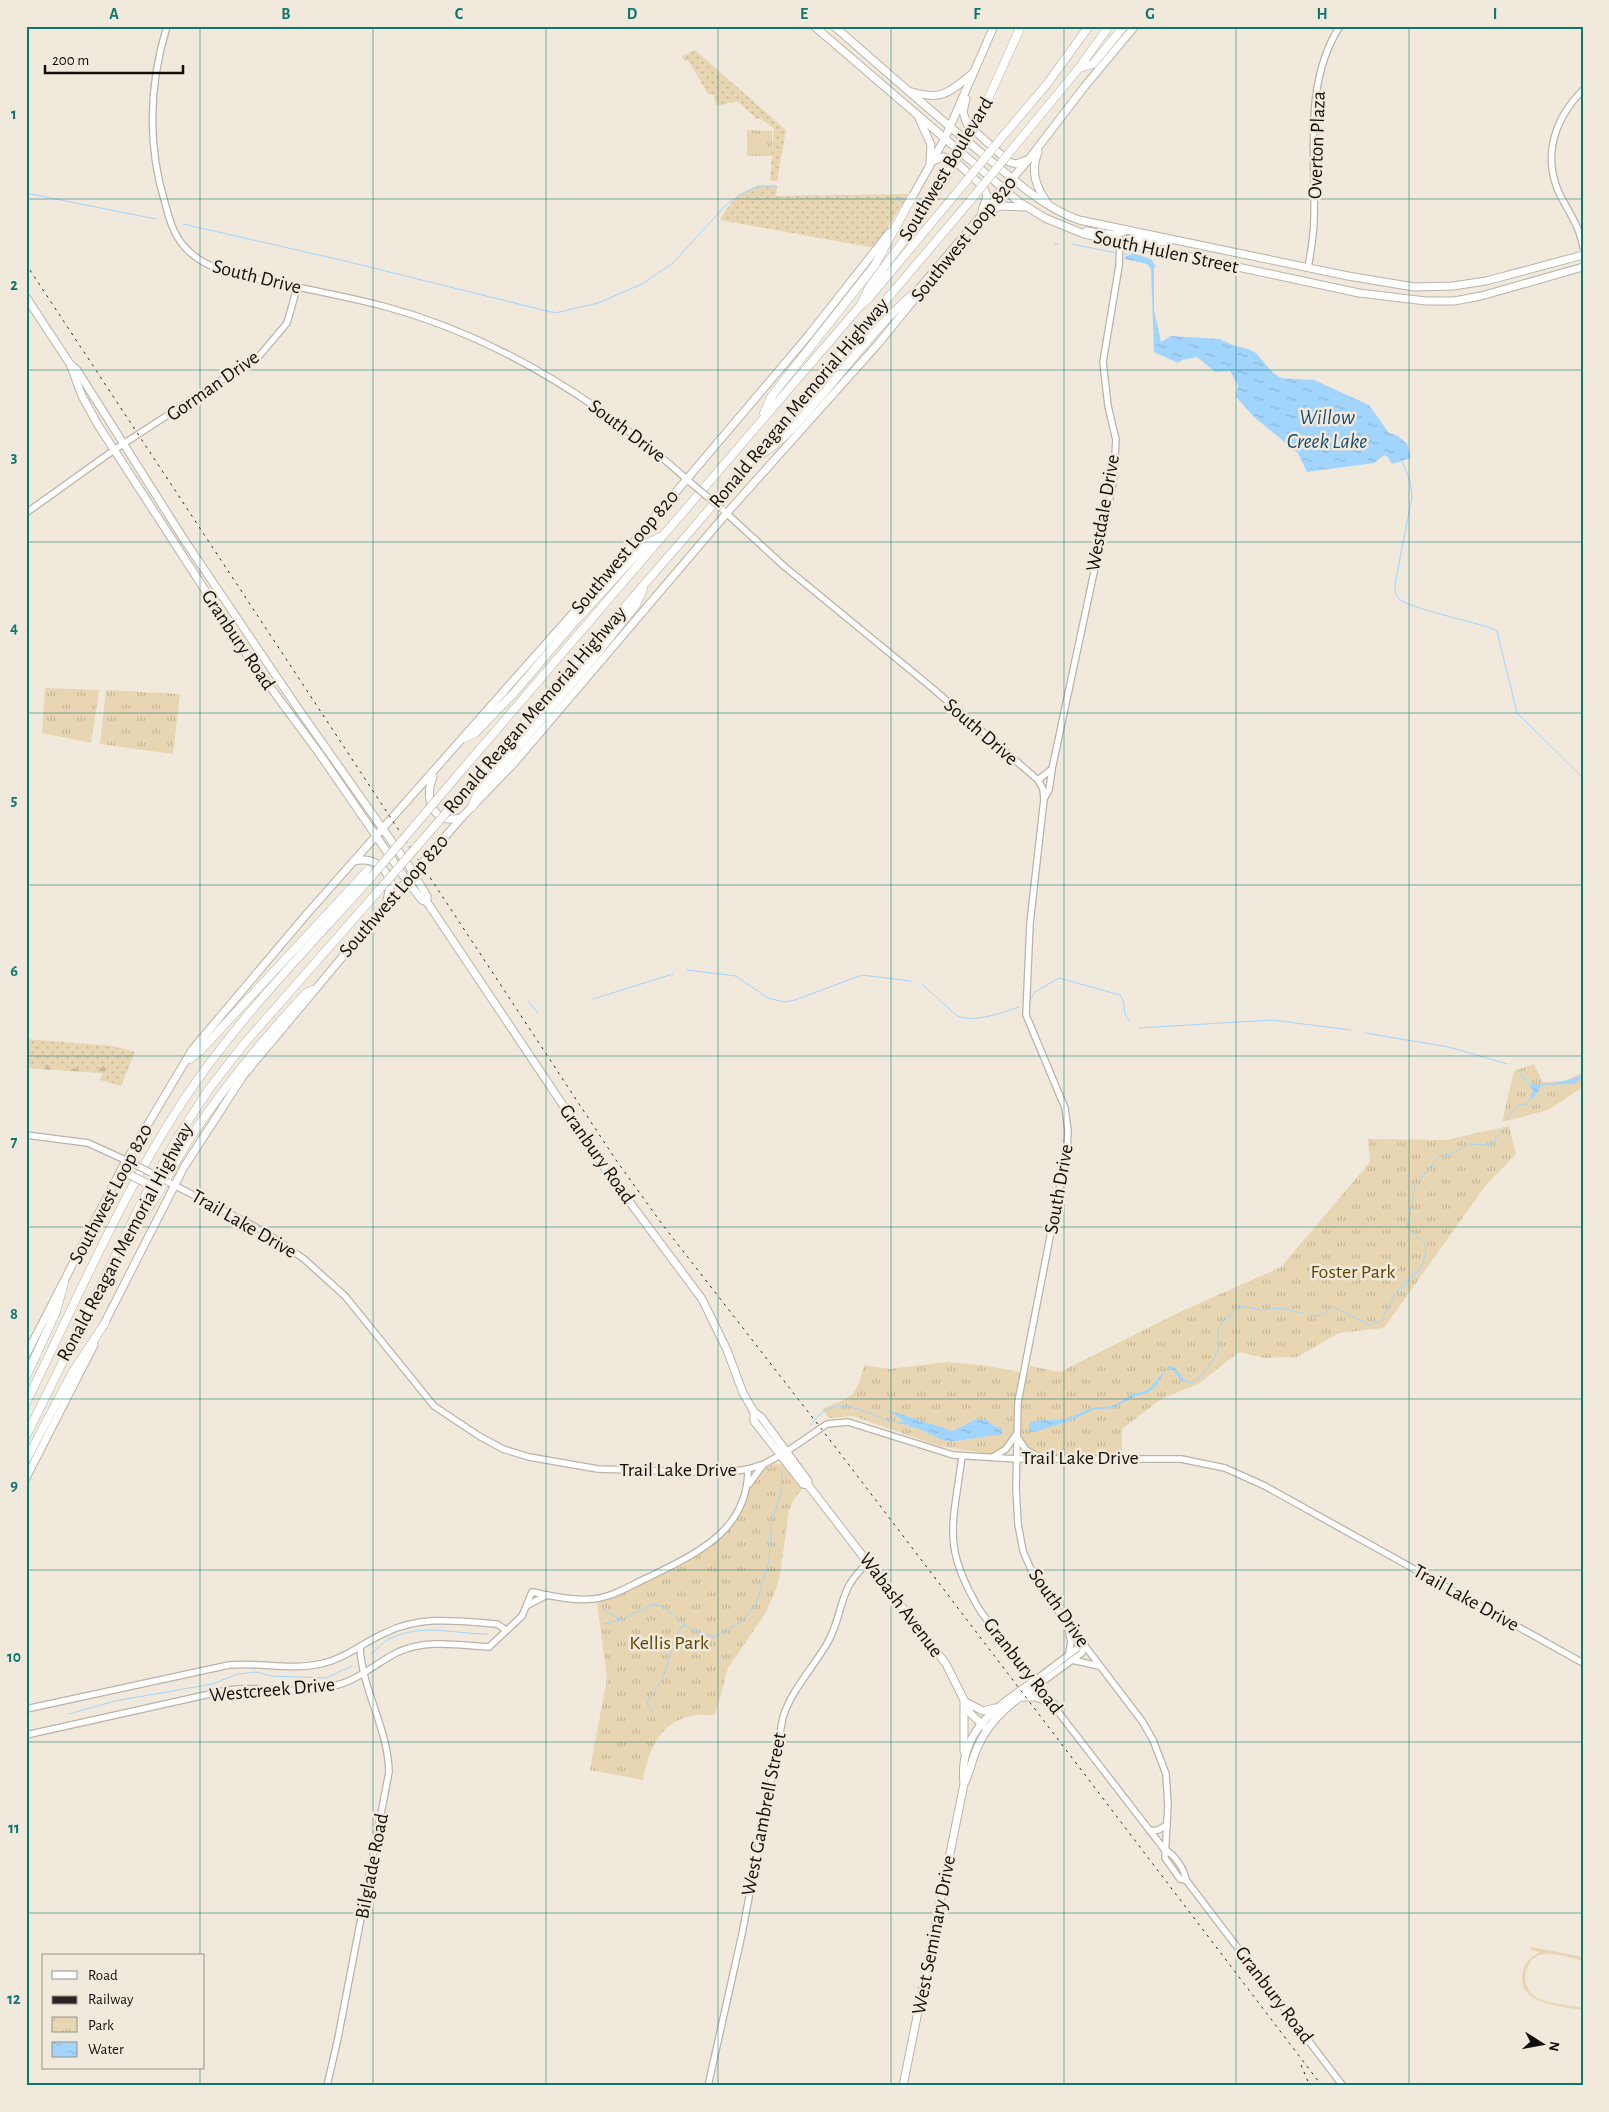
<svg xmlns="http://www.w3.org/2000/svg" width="1609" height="2112" viewBox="0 0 1609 2112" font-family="'Alegreya Sans',sans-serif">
<defs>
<pattern id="grass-dots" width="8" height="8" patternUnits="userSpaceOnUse" patternTransform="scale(1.25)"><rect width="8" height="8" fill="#e8d6b2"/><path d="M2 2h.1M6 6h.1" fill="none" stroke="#c6b698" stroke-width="1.8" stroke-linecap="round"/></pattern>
<pattern id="forest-firs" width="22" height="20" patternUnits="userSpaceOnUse" patternTransform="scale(1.25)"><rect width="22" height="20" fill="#e8d6b2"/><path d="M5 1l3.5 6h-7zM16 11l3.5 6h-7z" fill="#c6b698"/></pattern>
<pattern id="park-tufts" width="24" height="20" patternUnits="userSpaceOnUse" patternTransform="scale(1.25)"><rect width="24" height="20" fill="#e8d6b2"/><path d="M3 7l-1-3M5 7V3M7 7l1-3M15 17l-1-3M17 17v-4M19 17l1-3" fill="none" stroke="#c6b698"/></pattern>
<pattern id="water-ripples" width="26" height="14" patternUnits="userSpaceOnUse" patternTransform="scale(1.25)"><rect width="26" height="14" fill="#a2d5fd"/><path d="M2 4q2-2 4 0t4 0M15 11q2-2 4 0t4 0" fill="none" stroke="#8ab6d8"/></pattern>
</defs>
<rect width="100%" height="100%" fill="#f0e9dc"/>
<g fill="url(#grass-dots)">
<polygon points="695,50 786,130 777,181 770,181 774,129 760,118 757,119 737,101 717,106 713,94 708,94 688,60 685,61 682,56"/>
<path d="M758 186H777L776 196 909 194 875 248 720 220C728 204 740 192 758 186Z"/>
<polygon points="26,1039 112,1046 135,1052 121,1086 100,1080 103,1073 26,1068"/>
</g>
<path fill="url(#forest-firs)" d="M107 1063 109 1066 104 1073 26 1068V1064L38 1066 45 1064C48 1066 88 1070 94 1070 99 1070 104 1066 107 1063Z"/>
<g fill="url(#park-tufts)">
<polygon points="747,130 772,131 772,156 747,156"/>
<polygon points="45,688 99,690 91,743 42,733"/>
<polygon points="106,690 180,694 173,754 100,744"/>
<polygon points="1534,1064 1543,1082 1566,1081 1583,1072 1583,1087 1548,1110 1502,1122 1514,1071"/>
<path d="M1509 1126 1516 1154 1486 1185 1384 1328 1339 1333 1297 1357 1265 1358 1239 1352 1198 1384 1161 1399 1122 1429V1453C1105 1453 1050 1458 1036 1453 1027 1449 1023 1441 1020 1432L1012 1433 1004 1447 990 1454 939 1446 853 1416 829 1418 822 1409C852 1396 856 1399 864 1365L889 1369 947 1362 988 1366 1028 1374 1030 1366 1060 1372 1182 1311 1281 1267 1370 1162 1368 1139 1446 1140Z"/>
<path d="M775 1463 785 1465 803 1488 794 1499 789 1510 780 1575 775 1592 765 1614 728 1668 715 1715C709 1716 702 1714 696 1715 660 1720 649 1749 643 1780L590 1770 607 1678 597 1603C625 1592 651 1579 677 1565 692 1558 708 1551 720 1539 744 1516 744 1475 775 1463Z"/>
</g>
<path fill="#e8d6b2" d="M1532 1947 1583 1957V1961C1571 1958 1556 1953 1544 1954 1523 1957 1518 1988 1537 1998 1550 2004 1569 2005 1583 2008V2010C1561 2006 1515 2005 1523 1971 1525 1962 1532 1956 1540 1952L1531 1950Z"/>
<g fill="url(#water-ripples)">
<polygon points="1129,252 1151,259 1156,267 1154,268 1154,310 1161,342 1171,336 1219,339 1233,345 1248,349 1256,353 1273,373 1281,378 1314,380 1369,405 1389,433 1398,436 1407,444 1411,458 1392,464 1388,457 1384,455 1374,463 1307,472 1298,453 1254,417 1236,397 1238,385 1230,371 1215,372 1197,357 1182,360 1178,363 1154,352 1151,269 1147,264 1125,259 1126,256 1133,256"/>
<path d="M1583 1074V1077L1574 1084 1542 1085 1533 1099 1530 1096 1534 1090 1529 1087 1530 1084C1542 1086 1572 1081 1583 1074Z"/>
<polygon points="1169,1366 1174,1367 1186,1382 1181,1381 1173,1370 1166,1370 1156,1386 1148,1393 1135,1396 1113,1408 1093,1410 1067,1422 1034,1432 1029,1431 1029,1424 1033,1421 1067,1419 1091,1408 1113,1406 1133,1394 1148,1390"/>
<path d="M888 1410 953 1431 976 1419 987 1420 994 1426 1002 1428V1435C984 1435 969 1441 950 1441 936 1441 923 1427 910 1427L909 1425 895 1423 904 1421Z"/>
</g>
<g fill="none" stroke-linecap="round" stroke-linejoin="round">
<g stroke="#a2d5fd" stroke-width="1">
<polyline points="26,193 156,219"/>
<polyline points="895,199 903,198"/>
<polyline points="183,224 341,260 555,313 598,303 642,284 673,263 725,206 739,195 758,186 777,186"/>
<polyline points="1055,244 1059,244"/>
<polyline points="1072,244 1116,253"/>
<polyline points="1124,254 1133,256"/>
<path d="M1402 461 1410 481 1412 497 1395 584C1395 590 1395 595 1399 599 1410 608 1472 622 1488 627L1497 631 1517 713 1583 778"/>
<polyline points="687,970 736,976 768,998 784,1002 795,1000 862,975 911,981"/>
<path d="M922 984 957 1016C976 1023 1000 1013 1019 1007"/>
<polyline points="593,999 673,974"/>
<polyline points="528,1001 537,1012"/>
<path d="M1029 1001 1035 992 1059 978 1120 995C1127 1003 1121 1013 1129 1021"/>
<polyline points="1139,1028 1272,1020 1351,1030"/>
<polyline points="1365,1033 1449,1047 1507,1064"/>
<polyline points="1520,1074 1530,1084"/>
<polyline points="1507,1119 1518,1105 1526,1105 1532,1096"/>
<polyline points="1309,1315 1319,1316 1333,1307 1370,1325 1381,1321 1396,1293 1421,1268 1426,1253 1425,1243 1407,1228 1415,1186 1439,1156 1454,1153 1469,1144 1491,1145 1502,1131"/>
<polyline points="1187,1382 1192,1383 1201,1376 1218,1352 1218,1328 1234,1310 1241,1306 1262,1310 1281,1308 1302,1313"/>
<path d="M811 1425C837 1387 865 1417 897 1422"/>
<polyline points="602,1609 621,1620"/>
<polyline points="603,1624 621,1620 653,1604 664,1607 690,1629 714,1637 742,1621 756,1604 769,1561 772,1519 781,1494 782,1471"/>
<path d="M370 1654C377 1650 384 1641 391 1638 424 1623 454 1634 487 1634"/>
<path d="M654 1713 647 1704C650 1693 659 1688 663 1677 670 1660 671 1642 682 1626H685"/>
<polyline points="69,1714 115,1701 212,1684 238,1674 256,1672 271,1676 326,1678 352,1666"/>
</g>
<defs>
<g id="minor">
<path d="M167 26C149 85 147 144 165 203 169 218 173 233 183 245 196 261 212 267 231 273 282 285 333 293 383 306 499 337 602 403 690 482"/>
<path d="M1583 90C1554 119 1542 157 1560 195 1569 212 1580 228 1583 247"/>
<path d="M1308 268C1311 251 1314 235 1314 218 1316 155 1303 83 1340 26"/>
<polyline points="725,512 785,567 931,687 1038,780 1043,789 1044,799 1030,923 1026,1015 1065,1108 1068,1131 1067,1149 1018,1402 1016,1488 1018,1524 1023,1551 1037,1583 1142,1721 1153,1740 1166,1774 1168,1805 1165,1858 1180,1879 1186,1880"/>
<polyline points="26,513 114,450 260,355 287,323 297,288"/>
<polyline points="1038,780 1052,769 1113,483 1116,440 1108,406 1103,362 1119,266 1120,242"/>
<polyline points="1044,799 1049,790 1052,769"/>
<polyline points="26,1135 88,1143 134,1164"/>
<polyline points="168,1182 265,1232 304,1259 345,1296 434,1406 479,1436 503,1449 529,1457 598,1469 725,1473 748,1469 764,1464 786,1452 827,1424 848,1422 953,1455 1017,1459 1181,1459 1225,1468 1265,1486 1583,1663"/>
<polyline points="1016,1435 1026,1450 1042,1458"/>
<path d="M962 1456C953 1527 941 1546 981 1612L1164 1849C1175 1855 1184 1868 1186 1880L1343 2086"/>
<polyline points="993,1457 1006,1449 1015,1436"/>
<polyline points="749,1484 763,1465"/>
<polyline points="528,1605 547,1595"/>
<polyline points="1068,1628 1071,1642 1069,1653"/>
<polyline points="1072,1660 1099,1666"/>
<polyline points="1034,1681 1079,1647 1085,1646"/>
<polyline points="1038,1685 1082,1653 1085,1646"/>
<path d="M26 1709 229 1665C260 1662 294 1671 324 1663 346 1658 364 1642 385 1633 421 1615 459 1621 497 1624L506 1630"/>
<path d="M26 1735 228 1690C264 1685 299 1696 334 1686 359 1680 376 1663 398 1652 427 1639 458 1645 489 1647L522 1616 532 1592C552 1596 572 1601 593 1599 613 1597 631 1585 649 1577 697 1553 748 1531 748 1469"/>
<polyline points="1150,1831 1158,1830 1167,1825"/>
<path d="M327 2086 338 2038 389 1772C388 1728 362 1690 360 1647"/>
<path d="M708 2086 742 1934 783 1717C792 1689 813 1668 828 1642 845 1610 837 1589 869 1562"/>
</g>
<g id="major">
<polyline points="814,26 1019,202 1045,218 1084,234 1359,293 1426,301 1454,301 1481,296 1583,267"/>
<path d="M834 26C884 70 934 114 985 156 1015 180 1042 207 1079 220L1348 276 1414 287 1453 286 1486 281 1583 255"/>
<path d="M912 92C942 101 950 92 973 73"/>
<polyline points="966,99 963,112 967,124 1009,162 1016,164 1027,160"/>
<polyline points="919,118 931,145 930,162"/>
<path d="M1038 152C1030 172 1036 187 1048 204"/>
<polyline points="933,161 943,157 953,159 984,188 987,196 982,211"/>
<polyline points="910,201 945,138 994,26"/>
<polyline points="985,213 1001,206 1023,207"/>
<polyline points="1086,231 1115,235 1127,230"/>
<polyline points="1120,242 1133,238 1164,242"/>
<polyline points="26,297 70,364 77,370 183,538 297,707 409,866 427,896 427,902"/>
<polyline points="70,364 82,396 98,425 251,661 319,753 407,881 422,900 427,902 611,1177 702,1299 727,1350 743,1393 754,1412 754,1421 803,1484 808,1485"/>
<path d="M433 777C423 799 434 827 462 817"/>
<path d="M354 861C372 857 385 865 391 883L387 900"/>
<polyline points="102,1328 184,1167 243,1076 379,913 463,816 515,762 726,514 878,344 913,301 918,290 1029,159 1085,86 1135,26"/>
<polyline points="26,1355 123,1166 192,1050 306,915 582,603 808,336 889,233"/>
<polyline points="754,1412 761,1417 808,1481 808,1485 946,1664 971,1714 987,1729"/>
<polyline points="26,1478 94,1345"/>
<polyline points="1019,1697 1036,1697 1054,1704"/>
<polyline points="964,1701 983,1711 995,1708"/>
<polyline points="964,1704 964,1751"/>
<path d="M964 1783C958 1731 997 1707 1034 1681"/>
<path d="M903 2086 964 1784C971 1771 972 1757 979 1744 991 1718 1014 1700 1038 1685"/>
</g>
<g id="highway">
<polyline points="1079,68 1093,64 1124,26"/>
<polyline points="977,124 1021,26"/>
<polyline points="1003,136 1047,84 1089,26"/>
<polyline points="1014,147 1079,68 1109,26"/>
<polyline points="862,302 870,286 910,232 947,175"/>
<polyline points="764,413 771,397 875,265 912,197"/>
<path d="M755 458C777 446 790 431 807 412 844 372 875 325 918 290"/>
<polyline points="464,738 475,733 514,693 577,619 646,544 662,536"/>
<polyline points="456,777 860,306 869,298 958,191"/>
<polyline points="465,791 694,527 970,201"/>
<polyline points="472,807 477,795 591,661 636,605 643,589"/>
<polyline points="190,1059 200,1051 368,870"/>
<path d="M132 1227C157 1203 171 1167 190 1138 226 1084 262 1040 306 993L313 990"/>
<polyline points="26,1377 56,1312 64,1283"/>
<path d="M26 1403C77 1300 122 1193 185 1098 238 1018 308 948 372 876"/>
<polyline points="26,1436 147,1192 179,1135 209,1089 244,1044 380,889"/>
<polyline points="26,1460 72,1373 105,1323"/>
</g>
</defs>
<use href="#minor" stroke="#bab3a7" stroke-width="8"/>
<use href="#major" stroke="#bab3a7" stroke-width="9"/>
<use href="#highway" stroke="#bab3a7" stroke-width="9"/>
<use href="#minor" stroke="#fff" stroke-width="5.5"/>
<use href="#major" stroke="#fff" stroke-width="7"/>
<use href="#highway" stroke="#fff" stroke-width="8"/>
<g stroke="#292621" stroke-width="1" stroke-dasharray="2.5 5" stroke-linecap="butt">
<polyline points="26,264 616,1160 662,1224 830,1440 1322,2086"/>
<polyline points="1301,2065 1310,2086"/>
</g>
<defs>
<g id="minor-bridge">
<polyline points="691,483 722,509"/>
<polyline points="134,1164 168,1182"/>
</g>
<polyline id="major-bridge" points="128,1174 156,1188 159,1192"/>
<g id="highway-bridge">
<polyline points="947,175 977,124"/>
<polyline points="958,191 1003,136"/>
<polyline points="970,201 1014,147"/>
<polyline points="372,876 456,777"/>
<polyline points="380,889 465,791"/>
</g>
</defs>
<use href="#minor-bridge" stroke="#bab3a7" stroke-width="8" stroke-linecap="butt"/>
<use href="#major-bridge" stroke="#bab3a7" stroke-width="9" stroke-linecap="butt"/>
<use href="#highway-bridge" stroke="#bab3a7" stroke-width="9" stroke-linecap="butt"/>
<use href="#minor-bridge" stroke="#fff" stroke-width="5.5"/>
<use href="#major-bridge" stroke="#fff" stroke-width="7"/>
<use href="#highway-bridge" stroke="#fff" stroke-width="8"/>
</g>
<path fill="none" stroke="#0f766e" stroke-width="1" stroke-opacity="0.55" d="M200 26V1956M373 26V2086M546 26V2086M718 26V2086M891 26V2086M1064 26V2086M1236 26V2086M1409 26V2086M26 199H1583M26 370H1583M26 542H1583M26 713H1583M26 885H1583M26 1056H1583M26 1227H1583M26 1399H1583M26 1570H1583M26 1742H1583M26 1913H1583M200 2068V2086"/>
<g text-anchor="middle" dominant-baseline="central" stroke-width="5" stroke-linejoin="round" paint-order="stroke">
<g font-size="20" fill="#120f0b" stroke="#f0e9dc">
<text transform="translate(1317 145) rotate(-88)">Overton Plaza</text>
<text transform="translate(946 169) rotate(-59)">Southwest Boulevard</text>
<text transform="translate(964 239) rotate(-51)">Southwest Loop 820</text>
<text transform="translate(1166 252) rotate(12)">South Hulen Street</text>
<text transform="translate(257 277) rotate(14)">South Drive</text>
<text transform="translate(213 386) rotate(-35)">Gorman Drive</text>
<text transform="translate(799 403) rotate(-50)">Ronald Reagan Memorial Highway</text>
<text transform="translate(627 431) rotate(37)">South Drive</text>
<text transform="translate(1103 513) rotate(-80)">Westdale Drive</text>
<text transform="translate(625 552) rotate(-50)">Southwest Loop 820</text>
<text transform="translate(238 640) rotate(56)">Granbury Road</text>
<text transform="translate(535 710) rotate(-49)">Ronald Reagan Memorial Highway</text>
<text transform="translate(981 732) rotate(41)">South Drive</text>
<text transform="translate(394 896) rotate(-49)">Southwest Loop 820</text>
<text transform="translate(597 1154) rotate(55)">Granbury Road</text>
<text transform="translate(1059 1189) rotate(-80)">South Drive</text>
<text transform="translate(111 1194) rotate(-62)">Southwest Loop 820</text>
<text transform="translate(244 1224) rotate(30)">Trail Lake Drive</text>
<text transform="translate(125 1242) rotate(-62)">Ronald Reagan Memorial Highway</text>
<text x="1080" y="1458">Trail Lake Drive</text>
<text x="678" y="1470">Trail Lake Drive</text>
<text transform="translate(1466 1598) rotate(29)">Trail Lake Drive</text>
<text transform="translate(901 1605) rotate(53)">Wabash Avenue</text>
<text transform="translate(1059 1608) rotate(55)">South Drive</text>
<text transform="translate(1023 1666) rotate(52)">Granbury Road</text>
<text transform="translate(272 1690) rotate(-5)">Westcreek Drive</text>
<text transform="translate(764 1814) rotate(-79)">West Gambrell Street</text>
<text transform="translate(372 1866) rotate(-79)">Bilglade Road</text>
<text transform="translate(934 1935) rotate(-79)">West Seminary Drive</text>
<text transform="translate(1274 1995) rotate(53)">Granbury Road</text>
</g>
<g font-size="20" fill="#5f4600" stroke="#f0e9dc">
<text x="1353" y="1272">Foster Park</text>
<text x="669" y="1643">Kellis Park</text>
</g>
<g font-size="21" font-style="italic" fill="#154d73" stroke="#f0e9dc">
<text x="1327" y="417">Willow<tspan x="1327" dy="24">Creek Lake</tspan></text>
</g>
</g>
<rect width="1609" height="2112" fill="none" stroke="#f0e9dc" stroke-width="55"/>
<rect x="42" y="1954" width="162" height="115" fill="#f0e9dc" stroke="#979288"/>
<rect x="52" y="1971" width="25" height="8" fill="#ffffff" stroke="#979288"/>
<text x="88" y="1980" font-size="15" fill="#120f0b">Road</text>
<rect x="52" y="1996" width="25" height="8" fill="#292621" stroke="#979288"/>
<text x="88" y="2004" font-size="15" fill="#120f0b">Railway</text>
<rect x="52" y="2017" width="25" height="15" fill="url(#park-tufts)" stroke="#979288"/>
<text x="88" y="2030" font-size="15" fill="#120f0b">Park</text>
<rect x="52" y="2042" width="25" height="15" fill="url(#water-ripples)" stroke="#979288"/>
<text x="88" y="2054" font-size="15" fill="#120f0b">Water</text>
<g transform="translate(1542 2044) rotate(101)" stroke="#f0e9dc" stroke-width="4" paint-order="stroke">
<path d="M0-4L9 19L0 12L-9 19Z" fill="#120f0b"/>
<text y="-8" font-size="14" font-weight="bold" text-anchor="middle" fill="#120f0b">N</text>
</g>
<path d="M45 65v8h138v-8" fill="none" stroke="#120f0b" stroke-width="2.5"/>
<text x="52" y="65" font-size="15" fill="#120f0b" stroke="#f0e9dc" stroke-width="4" paint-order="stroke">200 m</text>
<rect x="28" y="28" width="1554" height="2056" fill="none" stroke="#0f766e" stroke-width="2"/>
<g font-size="16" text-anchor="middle" font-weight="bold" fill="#0f766e">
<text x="114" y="19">A</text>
<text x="286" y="19">B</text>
<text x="459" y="19">C</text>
<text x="632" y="19">D</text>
<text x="804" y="19">E</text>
<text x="977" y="19">F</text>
<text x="1150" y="19">G</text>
<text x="1322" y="19">H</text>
<text x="1495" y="19">I</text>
<text x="14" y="119">1</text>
<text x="14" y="290">2</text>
<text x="14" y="462">3</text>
<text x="14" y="633">4</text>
<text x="14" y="805">5</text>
<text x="14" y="976">6</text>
<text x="14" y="1147">7</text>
<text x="14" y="1319">8</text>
<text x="14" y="1490">9</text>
<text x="14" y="1662">10</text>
<text x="14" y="1833">11</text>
<text x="14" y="2004">12</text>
</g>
</svg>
